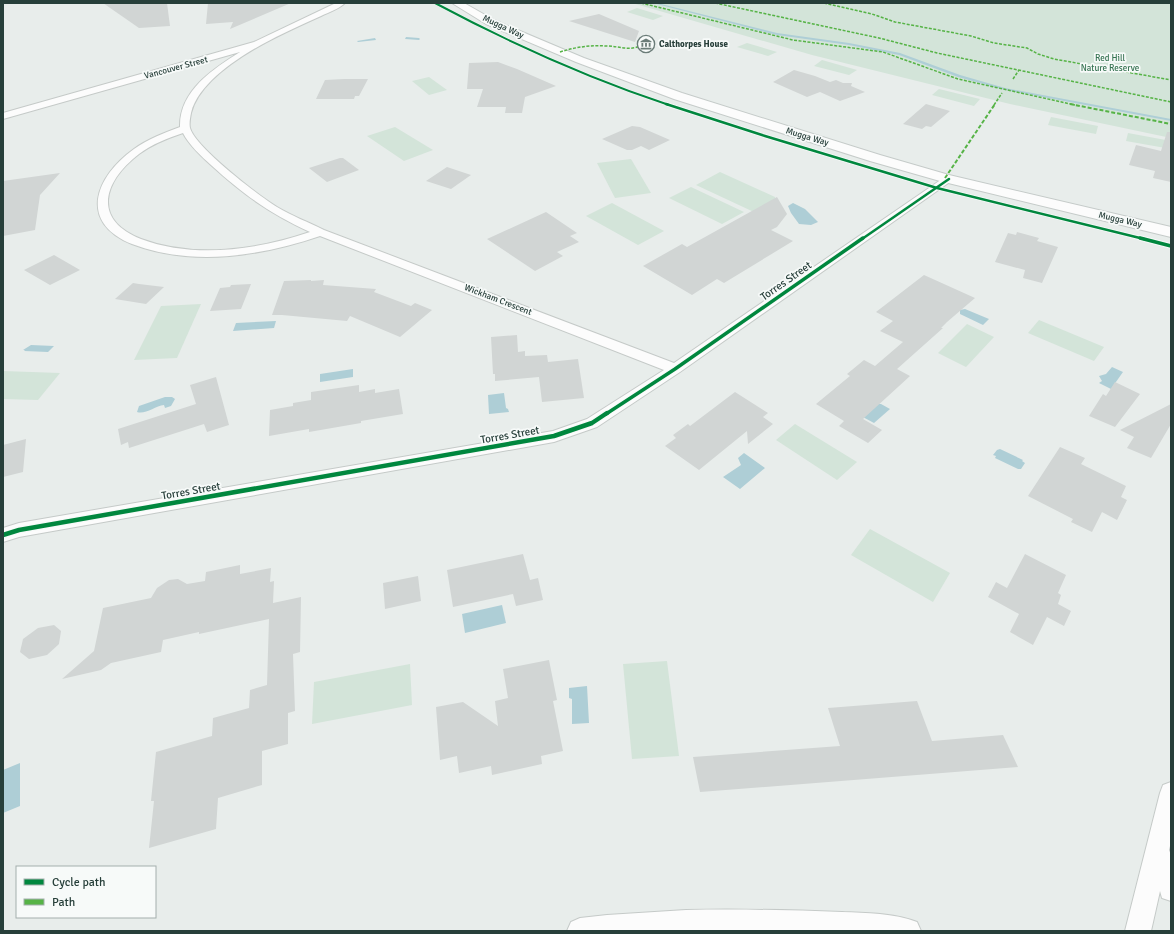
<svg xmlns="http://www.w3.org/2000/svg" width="1174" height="934" viewBox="0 0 1174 934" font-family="Signika,sans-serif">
<rect width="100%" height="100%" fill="#e8edeb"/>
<g fill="#d3e4d9">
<polygon points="632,3 1171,3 1171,138 1010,104 812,55"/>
<polygon points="637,8 663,16 653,20 627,12"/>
<polygon points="747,43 777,52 768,56 737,47"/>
<polygon points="822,60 857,70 849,75 814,66"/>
<polygon points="429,77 447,90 429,95 412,81"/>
<polygon points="939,89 980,99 974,106 932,95"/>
<polygon points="1051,117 1098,126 1096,134 1048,125"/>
<polygon points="395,127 433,150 404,161 367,136"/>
<polygon points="1128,133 1171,141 1171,149 1126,141"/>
<polygon points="631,159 651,193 615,198 597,163"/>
<polygon points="720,172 775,197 776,201 756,213 696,185"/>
<polygon points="691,187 744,212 722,224 669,198"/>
<polygon points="612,203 664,231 638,245 586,216"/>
<polygon points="201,304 177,358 134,360 161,306"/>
<polygon points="1039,320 1104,347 1094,361 1028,333"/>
<polygon points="967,324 994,337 966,367 938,353"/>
<polygon points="3,371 60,373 38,400 3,399"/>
<polygon points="795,424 857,462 837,480 776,440"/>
<polygon points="870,529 950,573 933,602 851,555"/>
<polygon points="667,661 679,756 632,759 623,664"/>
<polygon points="410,664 412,705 312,724 314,682"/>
</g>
<g fill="#aeced6">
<polygon points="793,203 805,209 818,222 811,225 799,224 791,213 788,206"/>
<polygon points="965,309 989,319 983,325 960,314 960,310"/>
<polygon points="276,321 274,328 233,331 236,323"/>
<polygon points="31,345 54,346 48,352 24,351 25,350 23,350"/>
<polygon points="1112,367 1123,372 1111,389 1099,383 1102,381 1099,376 1106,374"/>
<polygon points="353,369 353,377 320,382 320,374"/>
<polygon points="504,393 506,408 508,409 509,412 489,414 488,395"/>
<path d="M165 397H172L175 399 171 406 165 408 164 405C155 406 145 415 137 412L139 406Z"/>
<polygon points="876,404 881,404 890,409 874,423 861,416"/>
<polygon points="1000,449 1023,460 1022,461 1025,463 1021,469 1018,469 995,458 996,456 993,455 997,450"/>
<polygon points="744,453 765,468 740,489 723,477 741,465 738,458"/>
<polygon points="502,605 506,623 465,633 462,614"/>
<polygon points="587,686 589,723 572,724 572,699 569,698 569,688"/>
<polygon points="20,763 20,806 3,813 3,770"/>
</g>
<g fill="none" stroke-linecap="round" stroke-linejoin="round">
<g fill="#aeced6" fill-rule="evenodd">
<polygon points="653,3 657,3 777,33 849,43 900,53 960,75 1005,88 1171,119 1171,121 1005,90 958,77 899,55 849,45 777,35"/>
<polygon points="406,37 419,38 420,39 419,40 405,39"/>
<polygon points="375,38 376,40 358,42 357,41"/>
</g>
</g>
<g fill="#d1d5d4">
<polygon points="103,3 167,3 170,26 139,28"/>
<polygon points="208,3 291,3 230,29 233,22 206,24"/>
<polygon points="599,14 639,31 635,42 569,21"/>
<polygon points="498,62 517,69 556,86 525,97 522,113 505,113 506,107 477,107 483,89 467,89 469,63"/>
<polygon points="794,70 815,76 830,82 836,80 843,83 852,83 851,86 865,92 840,101 820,92 807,97 773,82"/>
<polygon points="344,79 368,79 359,96 355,96 354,99 316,99 325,80"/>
<polygon points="926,104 950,111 931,127 926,126 922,129 903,124"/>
<polygon points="632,126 640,127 670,140 649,150 641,146 632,150 627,150 602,139"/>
<polygon points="1167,132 1171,132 1171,182 1153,178 1155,171 1129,165 1136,145 1161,151"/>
<polygon points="340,158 343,158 359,170 327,182 309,168"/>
<polygon points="447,167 471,175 451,189 426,181"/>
<polygon points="60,173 40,195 35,230 3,236 3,181"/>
<polygon points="777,197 787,214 777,227 771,230 793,241 724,283 717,279 692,295 643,266 682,244 687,247"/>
<polygon points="546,212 577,233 570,236 579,242 557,252 563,256 535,271 487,239"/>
<polygon points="1017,232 1039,238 1037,241 1058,247 1042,283 1023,278 1025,270 995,262 1008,233 1016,235"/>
<polygon points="54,255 80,270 50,285 24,270"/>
<polygon points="924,275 975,298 947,322 941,328 943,328 897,369 910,376 863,419 882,430 868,443 839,426 844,421 816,404 850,376 847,374 864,360 875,366 903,342 880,331 893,321 876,312"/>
<polygon points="311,280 311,281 324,280 323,285 376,289 374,292 411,306 415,303 432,310 400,337 350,316 347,321 282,315 272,315 284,281"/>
<polygon points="133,283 139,284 164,287 146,304 115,299"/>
<polygon points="251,284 241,309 210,311 220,288 230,287 231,285"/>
<polygon points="517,335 518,352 525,351 525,356 547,355 548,362 578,359 584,398 542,402 539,377 495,381 495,374 493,374 491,337"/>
<polygon points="216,377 229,425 207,432 204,424 129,448 128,442 121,445 118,429 196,404 190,385"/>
<polygon points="1115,382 1140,394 1115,427 1089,416 1103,394 1106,396"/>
<polygon points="359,385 359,392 375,389 375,393 399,389 403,414 361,421 361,423 309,432 309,429 269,436 270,410 293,406 293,403 311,400 311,392"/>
<polygon points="735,392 768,413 763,417 773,424 748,444 747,431 699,470 665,446 676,438 673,435 688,424 690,426"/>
<polygon points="1171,404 1171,424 1151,458 1127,448 1134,437 1120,430"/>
<polygon points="26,439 23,472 3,477 3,445"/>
<polygon points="1060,447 1085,458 1081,464 1126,486 1121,497 1127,500 1117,520 1102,512 1092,532 1071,522 1073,519 1028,496"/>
<polygon points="523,554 530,580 538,578 543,600 516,606 513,594 453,607 447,570"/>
<polygon points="1025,554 1066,575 1058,593 1061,595 1058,604 1071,611 1064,626 1047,617 1033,645 1010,632 1019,614 988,597 996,582 1007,588"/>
<polygon points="240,565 240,574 271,568 270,582 274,581 273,603 301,597 300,652 293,654 295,711 288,713 288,744 262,751 262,785 218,798 216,829 149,848 154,801 151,801 156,752 212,736 213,718 249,708 250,690 267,685 269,619 199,634 199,632 163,640 161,652 111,663 101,670 62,679 94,651 103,608 151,598 157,588 169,580 178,579 187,584 205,581 206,572"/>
<polygon points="418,576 421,601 385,609 383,583"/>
<polygon points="54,625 61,631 59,644 47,655 29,659 20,652 23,639 38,628"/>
<polygon points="549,660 557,700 553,701 563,751 541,756 542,764 492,775 491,766 459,773 457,756 440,760 436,707 463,702 498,726 495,701 508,698 503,669"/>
<polygon points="917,701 932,741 1003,735 1018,767 700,792 693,757 840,746 828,708"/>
</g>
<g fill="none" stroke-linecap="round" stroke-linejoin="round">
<defs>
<g id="street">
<path d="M336 3H345C339 9 329 12 321 16 301 25 281 34 261 45 236 59 198 84 191 113 190 118 189 124 190 128 195 147 259 196 277 207 292 216 308 222 324 230L674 363 945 177H953L954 179 680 372 597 427 554 442 19 537 3 542V528L19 523 553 431 587 419 664 370 320 236C261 256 193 267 132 244 78 222 95 177 134 149 148 139 164 133 180 127 179 91 213 69 240 52L3 119V113L254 42ZM183 133C189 145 201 156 211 165 244 195 269 213 310 232 257 250 194 259 141 239 91 219 104 181 139 154 152 144 168 138 183 133Z"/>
<polygon points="1171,782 1171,842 1169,850 1171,855 1171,901 1162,898 1160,891 1151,931 1125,931 1160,793 1163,785"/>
<path d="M686 910C738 909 790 910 842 912 866 913 894 913 917 922L921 931H567L571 922 580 918 607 915Z"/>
</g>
<polygon id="secondary" points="452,3 464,3 494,20 584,58 682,93 880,155 949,175 1171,227 1171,237 940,181 870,161 674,99 576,62 486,24"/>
</defs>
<use href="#street" stroke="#c5cac8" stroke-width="2"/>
<use href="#secondary" stroke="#c5cbc9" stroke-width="2"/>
<use href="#street" fill="#fcfcfc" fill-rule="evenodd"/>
<use href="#secondary" fill="#fcfcfc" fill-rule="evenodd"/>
<g stroke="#56b346" stroke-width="1.5" stroke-dasharray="3 1.5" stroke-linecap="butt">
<polyline points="641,3 793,40 883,52 958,79 1075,105"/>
<polyline points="715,3 879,38 937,53 1171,102"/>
<polyline points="824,3 872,14 895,22 971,36 994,43 1027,48 1038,54 1054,59 1171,80"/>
<path d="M560 52C575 47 591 45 606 46 619 46 628 51 640 46"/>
<polyline points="1013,79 1019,70"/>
<polyline points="994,105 1002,93"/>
</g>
<g stroke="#56b346" stroke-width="2" stroke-dasharray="4 2" stroke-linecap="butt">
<polyline points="1070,104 1171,124"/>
<polyline points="945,178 995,104"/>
</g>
<defs>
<path id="cycleway-far3" d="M435 3C510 43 588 78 669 105"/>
<g id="cycleway-far2">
<polyline points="666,104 765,136 937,188 1144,239"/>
<polyline points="862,239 949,179"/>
</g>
<g id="cycleway-far1">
<polyline points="1140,238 1171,246"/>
<polyline points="606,414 675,369 863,238"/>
</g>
<polyline id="cycleway" points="3,535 19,530 554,436 592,423 607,413"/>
</defs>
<use href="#cycleway-far3" stroke="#f7faf9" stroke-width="3"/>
<use href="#cycleway-far2" stroke="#f7faf9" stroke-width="4"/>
<use href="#cycleway-far1" stroke="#f7faf9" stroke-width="5.5"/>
<use href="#cycleway" stroke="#f7faf9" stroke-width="7"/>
<use href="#cycleway-far3" stroke="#00873e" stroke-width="2"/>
<use href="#cycleway-far2" stroke="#00873e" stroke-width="2.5"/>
<use href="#cycleway-far1" stroke="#00873e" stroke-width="3.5"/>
<use href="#cycleway" stroke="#00873e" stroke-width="4.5"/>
</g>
<defs>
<symbol id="museum-ring" viewBox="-11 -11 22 22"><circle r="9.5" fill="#f7faf9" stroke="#6b7c78" stroke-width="1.5"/><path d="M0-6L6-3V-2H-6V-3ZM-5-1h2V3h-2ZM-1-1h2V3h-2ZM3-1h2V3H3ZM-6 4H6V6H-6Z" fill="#6b7c78"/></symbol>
</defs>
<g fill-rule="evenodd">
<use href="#museum-ring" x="636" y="34" width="20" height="20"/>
</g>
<g text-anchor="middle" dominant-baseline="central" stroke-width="3.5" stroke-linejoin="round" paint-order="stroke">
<g font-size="9" fill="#273f3a" stroke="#f7faf9">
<text transform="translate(503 27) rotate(25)">Mugga Way</text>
<text transform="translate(176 68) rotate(-15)">Vancouver Street</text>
<text transform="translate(807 137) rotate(17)">Mugga Way</text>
<text transform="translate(1120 220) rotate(13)">Mugga Way</text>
<text transform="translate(498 300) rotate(21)">Wickham Crescent</text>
</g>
<g font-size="9" font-weight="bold" fill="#273f3a" stroke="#f7faf9" text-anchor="start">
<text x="659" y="44">Calthorpes House</text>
</g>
<g font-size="9" fill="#357251" stroke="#f7faf9">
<text x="1110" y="58">Red Hill<tspan x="1110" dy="10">Nature Reserve</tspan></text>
</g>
<g font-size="11" fill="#273f3a" stroke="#f7faf9">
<text transform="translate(786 281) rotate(-35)">Torres Street</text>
<text transform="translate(510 435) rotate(-10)">Torres Street</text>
<text transform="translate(191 491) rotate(-10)">Torres Street</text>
</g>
</g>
<rect width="1174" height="934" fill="none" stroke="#273f3a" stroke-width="8"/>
<rect x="16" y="866" width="140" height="52" fill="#f7faf9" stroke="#a4afad"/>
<rect x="24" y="879" width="20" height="6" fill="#00873e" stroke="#a4afad"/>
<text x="52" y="886" font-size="12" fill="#273f3a">Cycle path</text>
<rect x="24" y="899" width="20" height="6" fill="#56b346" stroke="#a4afad"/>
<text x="52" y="906" font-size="12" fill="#273f3a">Path</text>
</svg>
